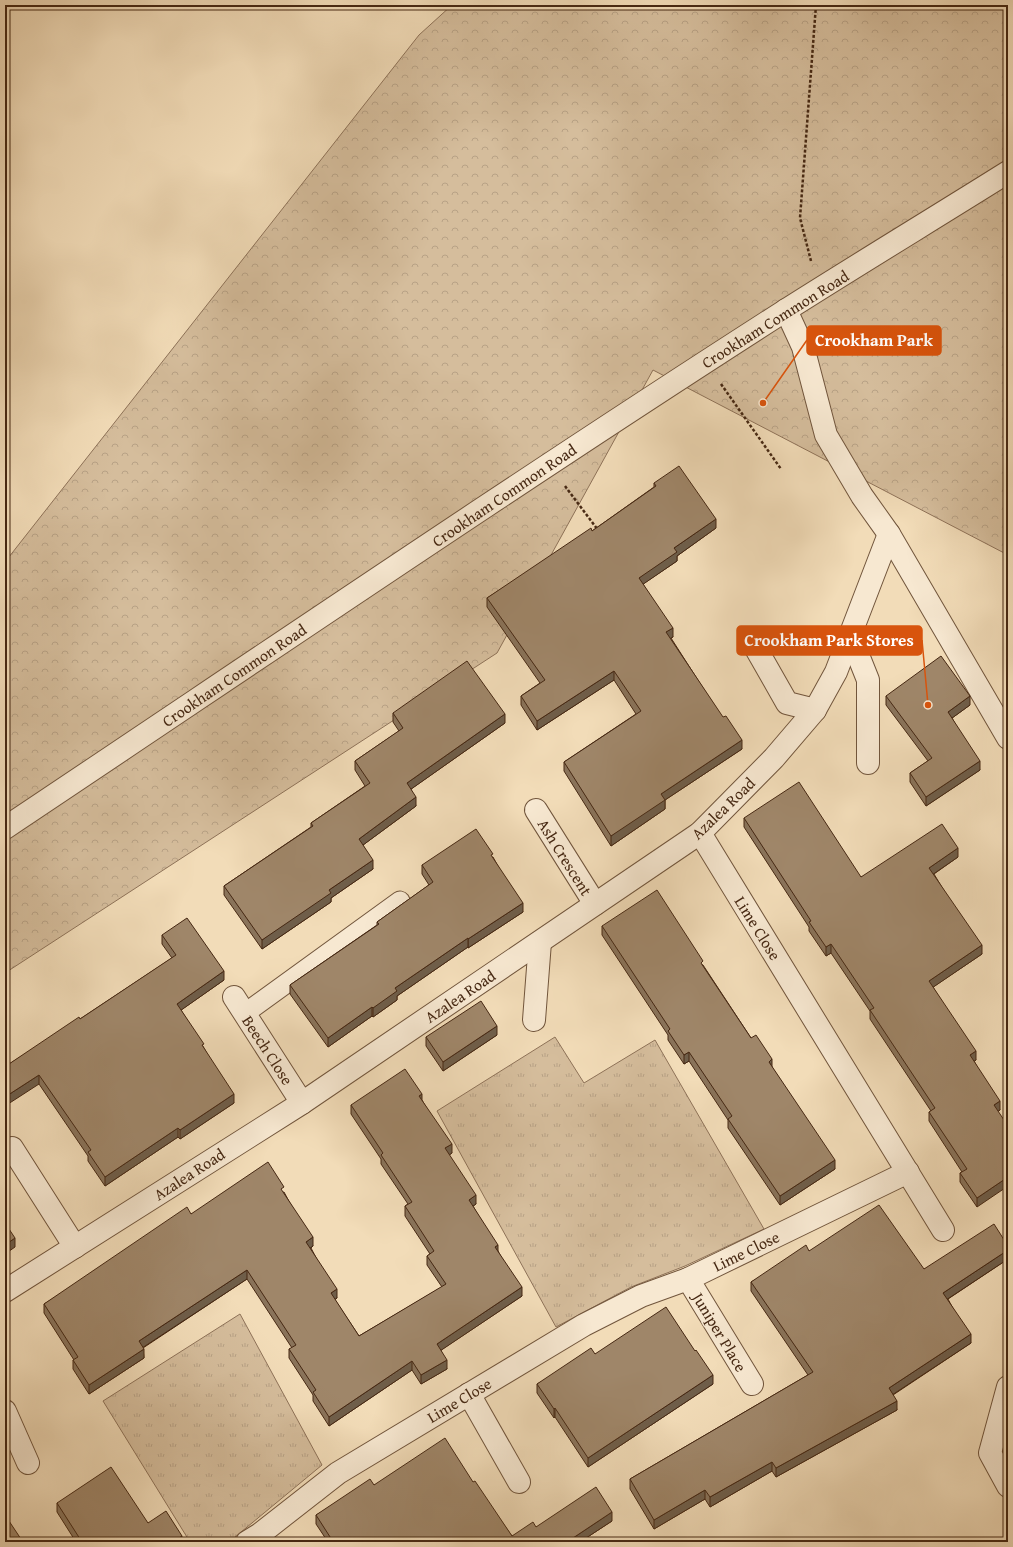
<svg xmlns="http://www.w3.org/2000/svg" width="1013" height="1547" viewBox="0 0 1013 1547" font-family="'Gentium Book Plus',serif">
<defs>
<pattern id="grass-tufts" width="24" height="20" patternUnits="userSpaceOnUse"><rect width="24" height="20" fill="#d5bd9c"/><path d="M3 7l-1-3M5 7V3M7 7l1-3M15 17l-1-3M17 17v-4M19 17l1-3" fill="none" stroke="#b8a286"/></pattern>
<pattern id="forest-crowns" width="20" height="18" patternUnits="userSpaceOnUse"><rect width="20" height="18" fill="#d5bd9c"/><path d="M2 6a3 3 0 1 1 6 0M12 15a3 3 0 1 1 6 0" fill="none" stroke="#b8a286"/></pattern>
</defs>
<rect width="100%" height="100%" fill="#f2dcb8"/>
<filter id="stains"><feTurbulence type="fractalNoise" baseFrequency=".005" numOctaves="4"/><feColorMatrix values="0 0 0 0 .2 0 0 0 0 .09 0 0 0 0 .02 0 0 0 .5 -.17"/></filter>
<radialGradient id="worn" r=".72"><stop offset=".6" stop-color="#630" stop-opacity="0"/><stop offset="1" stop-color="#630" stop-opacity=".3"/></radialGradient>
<g fill="url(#grass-tufts)" stroke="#8e7258">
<polygon points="555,1037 584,1083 655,1040 764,1229 685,1266 631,1287 556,1327 437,1111"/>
<polygon points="240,1314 322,1465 229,1542 190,1542 103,1401"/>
</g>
<polygon fill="url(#forest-crowns)" stroke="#8e7258" points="452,5 1008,5 1008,555 653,370 497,653 5,973 5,562 419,35"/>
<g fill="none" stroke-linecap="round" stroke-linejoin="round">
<defs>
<polyline id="service" points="244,1014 400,901"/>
<g id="minor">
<polyline points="786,310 803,347 826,435 862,496 889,534 1008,738"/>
<polyline points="850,635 868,680 868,763"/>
<polyline points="754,645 787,703 815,710"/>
<polyline points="536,810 595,904"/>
<polyline points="700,833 943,1230"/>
<polyline points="234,997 302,1103"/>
<polyline points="534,1020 540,942"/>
<polyline points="12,1148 75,1247"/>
<polyline points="688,1279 752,1384"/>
<polyline points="5,1291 302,1103 700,833 774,758 815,710 836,672 889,534"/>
<polyline points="1008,1387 990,1453 1008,1486"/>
<polyline points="469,1394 519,1482"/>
<polyline points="5,1411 28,1463"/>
<polyline points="247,1542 260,1534 338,1473 584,1325 641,1296 688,1279 908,1172"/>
</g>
<path id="tertiary" d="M5 828C264 655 521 480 783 312 857 265 933 219 1008 172"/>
</defs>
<use href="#service" stroke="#71553c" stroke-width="21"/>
<use href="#minor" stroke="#71553c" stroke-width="24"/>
<use href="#tertiary" stroke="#71553c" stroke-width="24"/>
<g stroke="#462813" stroke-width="2.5" stroke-dasharray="3 2" stroke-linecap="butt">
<polyline points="811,261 800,218 816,5"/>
<polyline points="721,384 781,469"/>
<polyline points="565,486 598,530"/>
</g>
<use href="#service" stroke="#f7e8d1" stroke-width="19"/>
<use href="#minor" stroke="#f7e8d1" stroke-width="22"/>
<use href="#tertiary" stroke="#f7e8d1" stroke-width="22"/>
</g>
<g fill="#89735a" stroke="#462813">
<polygon points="654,483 716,528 677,556 677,561 643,584 673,637 671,638 742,749 665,800 665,809 611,846 564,771 564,762 636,714 614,680 537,730 521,705 521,696 540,683 487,607 487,598 592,531 654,487"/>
<polygon points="886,696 970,705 952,718 980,770 926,806 910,782 910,773 928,761 886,705"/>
<polygon points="393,713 505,723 411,789 416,806 363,845 373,869 331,898 331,902 262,949 224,895 224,886 311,827 311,823 365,786 355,770 355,761 399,731 393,722"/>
<polygon points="744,818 861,877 958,857 934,874 982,954 933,987 976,1060 974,1061 1000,1110 998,1111 977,1207 960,1182 960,1173 962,1172 929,1121 929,1112 931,1111 870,1019 870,1011 831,953 826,956 809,931 809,927 744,827"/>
<polygon points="493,857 523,912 468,948 468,947 397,996 397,1000 373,1017 372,1016 328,1047 290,994 290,985 377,925 377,922 429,885 422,874 422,865"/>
<polygon points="602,926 703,965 751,1038 772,1067 835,1169 780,1205 728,1128 728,1120 689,1061 684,1064 668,1040 668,1035 602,935"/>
<polygon points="162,935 224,980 181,1010 204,1048 234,1103 180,1139 178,1137 105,1186 88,1161 88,1156 39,1084 6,1066 80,1019 172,958 162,944"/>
<polygon points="497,1035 443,1071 426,1046 426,1037"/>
<polygon points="422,1100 452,1153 449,1155 476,1204 473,1206 498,1251 522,1296 441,1350 447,1369 421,1384 412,1370 329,1426 313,1401 313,1395 289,1358 289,1349 292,1348 247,1279 143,1348 144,1358 89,1394 73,1369 73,1360 74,1360 44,1313 44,1304 191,1214 284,1192 313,1246 311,1248 337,1298 335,1300 359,1336 442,1287 427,1265 427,1256 430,1254 405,1216 405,1206 408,1204 381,1164 381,1159 351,1114 351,1105"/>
<polygon points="1008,1246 1008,1259 948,1299 971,1343 893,1395 897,1410 776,1477 772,1471 710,1507 705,1499 654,1529 630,1489 630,1479 808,1375 751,1291 751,1282 809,1251 924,1269"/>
<polygon points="595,1354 713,1384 588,1467 555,1417 554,1418 537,1393 537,1384"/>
<polygon points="473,1482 512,1536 536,1527 612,1521 580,1542 328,1542 316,1524 316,1515 374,1485"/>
<polygon points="57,1503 148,1523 182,1542 76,1542 57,1512"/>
</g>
<g fill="#6f5e4a" stroke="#462813">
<polygon points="716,519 716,528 677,556 677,561 639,587 639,578 674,548"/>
<polygon points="673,628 673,637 666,641 666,632"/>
<polygon points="614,671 614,680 537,730 537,721"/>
<polygon points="970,696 970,705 948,721 948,712"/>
<polygon points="505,714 505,723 407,792 407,783"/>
<polygon points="742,740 742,749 665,800 665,809 611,846 611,836 661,794"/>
<polygon points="980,761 980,770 926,806 926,797"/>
<polygon points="416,797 416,806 359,848 359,839"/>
<polygon points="958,848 958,857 929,877 929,868"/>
<polygon points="373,860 373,869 331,898 331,902 262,949 262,940 329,890"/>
<polygon points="523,903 523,912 468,948 468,939"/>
<polygon points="468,938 468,947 397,996 397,1000 373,1017 373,1008 395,988"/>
<polygon points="831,944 831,953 826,956 826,947"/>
<polygon points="982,945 982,954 929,990 929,981"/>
<polygon points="224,971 224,980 177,1013 177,1004"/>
<polygon points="372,1007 372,1016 328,1047 328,1038"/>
<polygon points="497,1026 497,1035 443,1071 443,1062"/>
<polygon points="976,1051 976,1060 970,1064 970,1055"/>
<polygon points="689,1052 689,1061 684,1064 684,1055"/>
<polygon points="772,1059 772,1068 769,1062"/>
<polygon points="39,1075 39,1084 5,1106 5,1097"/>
<polygon points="234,1094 234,1103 180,1139 180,1130"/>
<polygon points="422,1094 422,1103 419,1096"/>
<polygon points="1000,1101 1000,1110 994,1114 994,1105"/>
<polygon points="178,1128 178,1137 105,1186 105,1177"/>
<polygon points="452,1144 452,1153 445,1158 445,1148"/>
<polygon points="835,1160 835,1169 780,1205 780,1196"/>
<polygon points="1008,1177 1008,1186 977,1207 977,1198"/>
<polygon points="476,1195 476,1204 469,1209 469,1200"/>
<polygon points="313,1237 313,1246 306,1251 306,1242"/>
<polygon points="15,1238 15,1247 5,1254 5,1245"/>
<polygon points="498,1245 498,1254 495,1247"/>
<polygon points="1008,1250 1008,1259 943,1302 943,1293"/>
<polygon points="247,1270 247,1279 139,1350 139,1341"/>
<polygon points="522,1287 522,1296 437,1353 437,1344"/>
<polygon points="337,1289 337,1298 331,1302 331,1293"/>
<polygon points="971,1334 971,1343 889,1397 889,1388"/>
<polygon points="144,1349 144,1358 89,1394 89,1385"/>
<polygon points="447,1360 447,1369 421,1384 421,1375"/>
<polygon points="412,1361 412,1370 329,1426 329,1417"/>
<polygon points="713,1375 713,1384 588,1467 588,1458"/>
<polygon points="897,1401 897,1410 776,1477 776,1468"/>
<polygon points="555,1408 555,1417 554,1418 554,1409"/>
<polygon points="772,1462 772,1471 710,1507 710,1497"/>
<polygon points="705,1490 705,1499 654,1529 654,1520"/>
<polygon points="612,1512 612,1521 580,1542 567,1542"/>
<polygon points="182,1536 182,1542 173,1542"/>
<polygon points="562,1538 562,1542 556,1542"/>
</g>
<g fill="#9f8669" stroke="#462813">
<polygon points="679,466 716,519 674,548 677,552 639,578 673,628 666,632 723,717 726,716 742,740 661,794 665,800 611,836 564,762 641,711 614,671 537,721 521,696 545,680 487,598 591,528 592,531 656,486 654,483"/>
<polygon points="941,656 970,696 948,712 980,761 926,797 910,773 932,758 886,696"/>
<polygon points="467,661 505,714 407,783 416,797 359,839 373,860 329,890 331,893 262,940 224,886 313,826 311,823 370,783 355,761 403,728 393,713"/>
<polygon points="799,782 861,877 942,824 958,848 929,868 982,945 929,981 976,1051 970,1055 1000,1101 994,1105 1008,1126 1008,1177 977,1198 960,1173 967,1169 929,1112 935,1108 870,1010 874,1008 831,944 826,947 809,922 811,921 744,818"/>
<polygon points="476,829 493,854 491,855 523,903 468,939 468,938 395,988 397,991 373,1008 372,1007 328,1038 290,985 379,924 377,922 433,882 422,865"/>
<polygon points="657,890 703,961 701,963 751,1038 756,1035 772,1059 769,1062 835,1160 780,1196 728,1119 732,1116 689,1052 684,1055 668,1031 670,1029 602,926"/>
<polygon points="187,918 224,971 177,1004 204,1044 202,1045 234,1094 180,1130 178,1128 105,1177 88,1152 91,1150 39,1075 5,1097 5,1065 6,1066 79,1017 80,1019 176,955 162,935"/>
<polygon points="481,1001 497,1026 443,1062 426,1037"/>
<polygon points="405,1069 422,1094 419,1096 452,1144 445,1148 476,1195 469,1200 498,1245 495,1247 522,1287 437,1344 447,1360 421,1375 412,1361 329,1417 313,1392 316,1390 289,1349 296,1345 247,1270 139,1341 144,1349 89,1385 73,1360 78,1357 44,1304 187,1207 191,1214 268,1162 284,1187 281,1189 313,1237 306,1242 337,1289 331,1293 359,1336 446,1284 427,1256 434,1251 405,1206 412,1202 381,1155 383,1153 351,1105"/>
<polygon points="879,1205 924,1269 994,1224 1008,1246 1008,1250 943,1293 971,1334 889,1388 897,1401 776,1468 772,1462 710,1497 705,1490 654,1520 630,1479 813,1372 751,1282 806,1245 809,1251"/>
<polygon points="5,1223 15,1238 5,1245"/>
<polygon points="666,1307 695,1351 696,1350 713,1375 588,1458 555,1408 554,1409 537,1384 591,1348 595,1354"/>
<polygon points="445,1438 473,1482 475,1481 512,1536 533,1522 536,1527 596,1487 612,1512 567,1542 564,1542 562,1538 556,1542 336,1542 334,1539 332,1540 316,1515 370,1479 374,1485"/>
<polygon points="111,1467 148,1523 166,1511 182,1536 173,1542 82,1542 57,1503"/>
<polygon points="5,1515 23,1542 5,1542"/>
</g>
<g text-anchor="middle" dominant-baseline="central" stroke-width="3" stroke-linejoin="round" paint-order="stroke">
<g font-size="16" fill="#462813" stroke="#f7e8d1">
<text transform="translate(775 319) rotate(-32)">Crookham Common Road</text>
<text transform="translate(504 495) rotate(-34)">Crookham Common Road</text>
<text transform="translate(234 675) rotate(-34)">Crookham Common Road</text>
<text transform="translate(723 808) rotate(-44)">Azalea Road</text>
<text transform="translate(565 857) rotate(58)">Ash Crescent</text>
<text transform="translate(758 928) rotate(58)">Lime Close</text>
<text transform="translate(460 996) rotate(-34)">Azalea Road</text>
<text transform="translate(268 1050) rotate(57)">Beech Close</text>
<text transform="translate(189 1174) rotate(-33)">Azalea Road</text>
<text transform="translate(746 1251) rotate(-26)">Lime Close</text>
<text transform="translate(720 1332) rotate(59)">Juniper Place</text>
<text transform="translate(459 1400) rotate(-31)">Lime Close</text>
</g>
</g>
<path fill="none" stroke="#d8540d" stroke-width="1.5" d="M763 403L807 340M928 705L922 640"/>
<g fill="#d8540d" stroke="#f7e8d1" stroke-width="1.5">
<circle cx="763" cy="403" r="4"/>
<circle cx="928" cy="705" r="4"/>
</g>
<g fill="#d8540d" stroke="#d8540d" stroke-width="1.5">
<rect x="807" y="326" width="134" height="29" rx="4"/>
<rect x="737" y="626" width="185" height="29" rx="4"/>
</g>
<g font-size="17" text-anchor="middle" font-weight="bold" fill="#fff">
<text x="874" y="346">Crookham Park</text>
<text x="829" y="646">Crookham Park Stores</text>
</g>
<rect width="1013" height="1547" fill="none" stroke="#f2dcb8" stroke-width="20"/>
<rect x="6" y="6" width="1001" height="1535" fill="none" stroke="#462813" stroke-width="2"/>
<rect x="10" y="10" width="993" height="1527" fill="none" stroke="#462813"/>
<rect width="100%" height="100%" filter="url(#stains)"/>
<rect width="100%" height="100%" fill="url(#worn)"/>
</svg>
